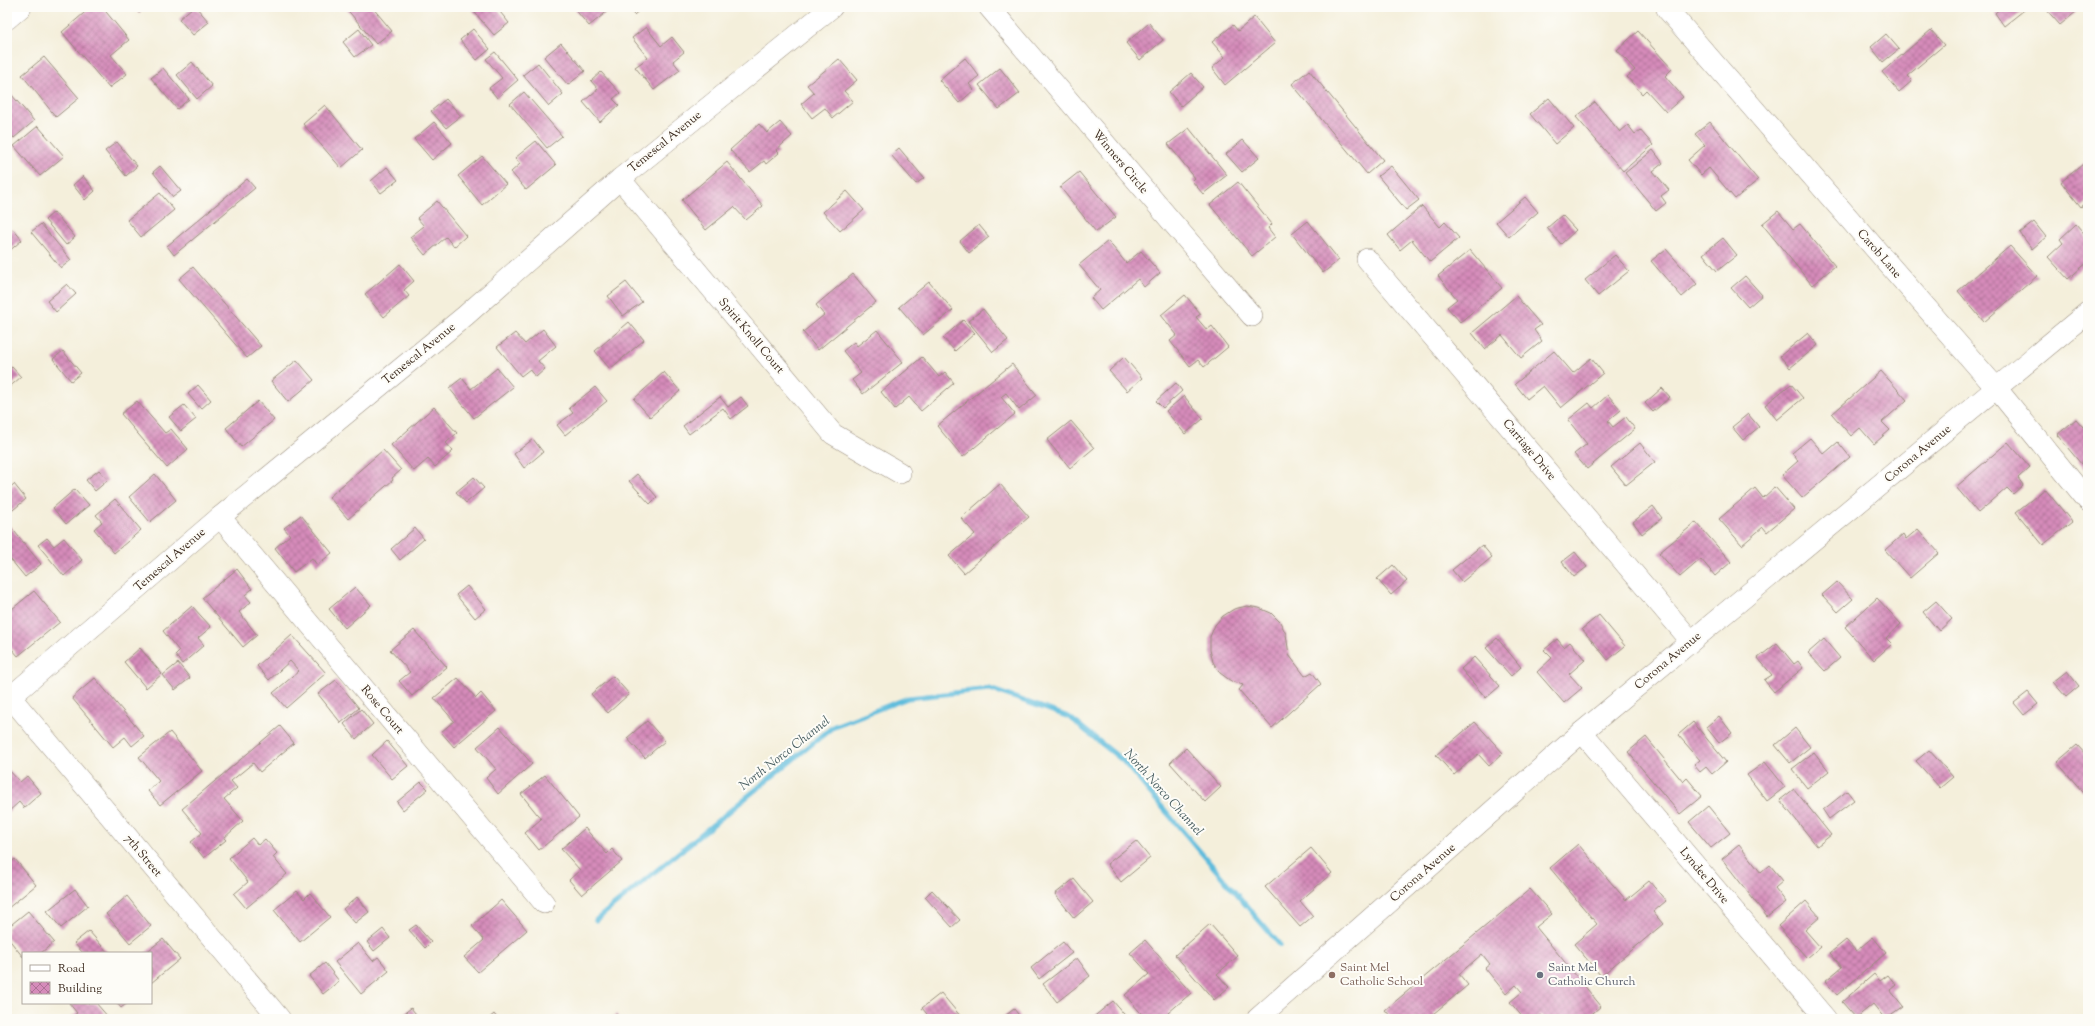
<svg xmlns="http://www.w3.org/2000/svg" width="2095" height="1026" viewBox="0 0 2095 1026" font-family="'Sorts Mill Goudy',serif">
<defs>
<pattern id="building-cross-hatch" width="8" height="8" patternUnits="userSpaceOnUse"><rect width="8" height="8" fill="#d58bba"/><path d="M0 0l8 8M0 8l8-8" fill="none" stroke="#ae7297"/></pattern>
</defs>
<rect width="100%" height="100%" fill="#fdfcf7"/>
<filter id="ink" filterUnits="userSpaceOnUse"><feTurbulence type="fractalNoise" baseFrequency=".025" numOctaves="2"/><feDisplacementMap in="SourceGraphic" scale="8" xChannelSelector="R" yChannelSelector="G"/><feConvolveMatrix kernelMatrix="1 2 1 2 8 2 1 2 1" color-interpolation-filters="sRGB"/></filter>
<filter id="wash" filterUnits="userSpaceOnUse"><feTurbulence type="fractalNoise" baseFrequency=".012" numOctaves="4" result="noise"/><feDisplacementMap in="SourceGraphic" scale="16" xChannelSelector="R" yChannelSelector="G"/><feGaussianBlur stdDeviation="0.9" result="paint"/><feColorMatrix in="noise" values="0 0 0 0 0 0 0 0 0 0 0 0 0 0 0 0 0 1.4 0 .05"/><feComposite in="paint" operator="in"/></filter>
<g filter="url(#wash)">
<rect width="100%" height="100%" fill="#f4efdb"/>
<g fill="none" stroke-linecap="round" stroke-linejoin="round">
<polyline stroke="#5ebcdc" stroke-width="5" points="596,920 834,726 908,698 990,689 1069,717 1122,760 1280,945"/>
</g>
<g id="blocks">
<g fill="url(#building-cross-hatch)">
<polygon points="91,7 102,7 129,40 111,55 127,74 109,88 62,32"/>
<polygon points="133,7 146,7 139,13"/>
<polygon points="193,7 196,7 209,22 193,35 179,19"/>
<polygon points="345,7 372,7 392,31 376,44"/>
<polygon points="470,7 496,7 509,23 494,35"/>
<polygon points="573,7 606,7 609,10 589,26"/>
<polygon points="627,7 643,7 634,15"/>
<polygon points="2002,7 2028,7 2004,26 1995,13"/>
<polygon points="2044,7 2082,7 2060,25"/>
<polygon points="1254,17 1275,43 1225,85 1212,68 1225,57 1212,42 1233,25 1238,31"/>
<polygon points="1149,23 1163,40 1140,60 1126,43"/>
<polygon points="646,27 661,46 672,37 684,52 673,61 680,70 654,90 635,67 648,58 632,38"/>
<polygon points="359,29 371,45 355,57 343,42"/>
<polygon points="473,29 490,49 477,60 460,40"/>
<polygon points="1931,30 1944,45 1907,76 1912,81 1899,92 1882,72"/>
<polygon points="1638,31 1672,69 1665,76 1683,97 1666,112 1646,90 1642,94 1627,77 1635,70 1617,50"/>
<polygon points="1886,34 1899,49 1883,62 1871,47"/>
<polygon points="561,43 585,71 568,85 544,57"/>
<polygon points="495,52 518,80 497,98 489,88 502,78 486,59"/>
<polygon points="44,57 79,98 56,117 22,75"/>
<polygon points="965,58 979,76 969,84 974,90 959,103 939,80"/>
<polygon points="839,59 857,80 844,91 853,101 833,118 825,108 812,118 801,104 814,93 807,85"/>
<polygon points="192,62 212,86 197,99 177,75"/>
<polygon points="538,63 563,94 549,106 523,75"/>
<polygon points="163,68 189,99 177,109 151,78"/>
<polygon points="1000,68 1020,93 999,109 979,85"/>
<polygon points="1309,70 1383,160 1367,174 1292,84"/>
<polygon points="601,72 620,93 613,99 619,105 600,122 583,102 598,89 591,81"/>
<polygon points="1191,73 1203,87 1181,106 1169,92"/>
<polygon points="524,92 562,136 547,148 510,104"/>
<polygon points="11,94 34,121 14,138 7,130 7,98"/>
<polygon points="1549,98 1574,128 1555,144 1530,114"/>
<polygon points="446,99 461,116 446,128 431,111"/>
<polygon points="1595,102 1620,132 1628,125 1635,134 1640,130 1653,145 1623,171 1576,117"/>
<polygon points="325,105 362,150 341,168 303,124"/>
<polygon points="434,122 452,143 432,160 414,139"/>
<polygon points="780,122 792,136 776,150 779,153 766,164 764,161 750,172 730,150 759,124 767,133"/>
<polygon points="1710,122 1758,180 1735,199 1709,168 1701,175 1688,160 1705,145 1695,134"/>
<polygon points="38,126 64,156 40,176 14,146"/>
<polygon points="1189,128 1227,175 1203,194 1192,181 1195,178 1168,144"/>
<polygon points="1243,140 1259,158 1242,172 1226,154"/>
<polygon points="536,141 556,165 526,190 511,172 520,164 515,158"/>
<polygon points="117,142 137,166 126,176 105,151"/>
<polygon points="899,148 924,178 916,184 891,155"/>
<polygon points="1653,150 1663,163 1653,171 1669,190 1661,196 1666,203 1656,211 1625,173"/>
<polygon points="482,156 506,184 482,205 458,176"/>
<polygon points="2088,160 2088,201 2081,207 2061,182"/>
<polygon points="727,162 763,206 746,220 734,207 706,230 682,200"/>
<polygon points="160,166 181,191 173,197 153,172"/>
<polygon points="1391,166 1419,200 1406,210 1378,176"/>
<polygon points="387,167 398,180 381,193 371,181"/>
<polygon points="1079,172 1116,217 1096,232 1060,187"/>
<polygon points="83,176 95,191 85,200 73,185"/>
<polygon points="247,179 255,188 174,255 167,246"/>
<polygon points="1238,182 1272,224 1268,228 1275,237 1252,256 1210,205"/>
<polygon points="847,191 864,210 840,231 823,212"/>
<polygon points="160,193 174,210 141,237 127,220"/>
<polygon points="1525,197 1538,212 1509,237 1496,222"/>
<polygon points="437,201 466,236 454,247 446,237 425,255 410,237 424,226 417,218"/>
<polygon points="1422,206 1440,227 1445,222 1459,238 1430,262 1412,240 1400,250 1388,235"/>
<polygon points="1778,211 1793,229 1800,224 1835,266 1812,285 1762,224"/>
<polygon points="54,212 75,237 66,245 45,220"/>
<polygon points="1562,215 1576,230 1561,244 1547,228"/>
<polygon points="1308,221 1339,260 1323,273 1292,234"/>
<polygon points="2034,222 2046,237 2032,249 2020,233"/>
<polygon points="41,224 71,260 61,268 31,232"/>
<polygon points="2076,224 2088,238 2088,247 2086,249 2088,252 2088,262 2068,279 2048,257 2063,243 2060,239"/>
<polygon points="979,225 989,237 969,253 960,241"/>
<polygon points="13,229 22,240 7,253 7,234"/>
<polygon points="1723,238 1737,255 1717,271 1703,254"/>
<polygon points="1108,241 1126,263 1141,251 1160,273 1144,287 1138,279 1101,310 1091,298 1100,290 1079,265"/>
<polygon points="2010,246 2037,276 1984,322 1958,291"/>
<polygon points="1666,249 1697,284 1682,297 1651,261"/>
<polygon points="1470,250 1502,288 1460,322 1447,307 1457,299 1438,276"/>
<polygon points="1615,255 1629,271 1598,296 1585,280"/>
<polygon points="400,264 414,281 404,290 409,296 384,317 365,294"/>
<polygon points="193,267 261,346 247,358 179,279"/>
<polygon points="853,274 876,302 818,350 803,332 824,315 816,305"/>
<polygon points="1745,276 1762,295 1748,307 1731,288"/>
<polygon points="626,282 642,302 623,316 608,296"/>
<polygon points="929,282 953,310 923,335 899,307"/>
<polygon points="67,284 76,294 56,312 47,301"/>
<polygon points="1185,295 1201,314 1196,317 1207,330 1212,326 1228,347 1204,367 1198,360 1190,366 1170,341 1177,335 1161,315"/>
<polygon points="1516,296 1541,325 1534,330 1542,341 1521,358 1502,335 1485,349 1472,333"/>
<polygon points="983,309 1008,340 993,352 968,321"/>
<polygon points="963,320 975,333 955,351 943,338"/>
<polygon points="629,322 644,340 610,369 595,351"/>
<polygon points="543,329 556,346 538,361 545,369 536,377 530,369 521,376 497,347 515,333 525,344"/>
<polygon points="877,330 903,362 863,394 852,380 861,373 843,351 854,342 857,346"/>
<polygon points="1808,333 1818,345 1790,368 1780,356"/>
<polygon points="63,351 81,373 71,381 53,359"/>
<polygon points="1554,351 1573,373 1591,358 1603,373 1561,408 1543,386 1527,399 1515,384"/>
<polygon points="922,357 939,377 945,372 954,383 921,411 909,397 895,409 881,392"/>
<polygon points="1124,357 1142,378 1127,391 1109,371"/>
<polygon points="297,360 314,380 288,402 271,381"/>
<polygon points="1012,364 1037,395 1019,410 1006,393 1001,397 1015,414 963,457 937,426"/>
<polygon points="12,367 21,377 7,389 7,371"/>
<polygon points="497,368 513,387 474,418 449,388 462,378 471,389"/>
<polygon points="1881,371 1907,400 1882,422 1890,430 1874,444 1860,428 1851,436 1832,414"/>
<polygon points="664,372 680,391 650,417 634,399"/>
<polygon points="1176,383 1182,391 1163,408 1156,401"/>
<polygon points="1791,384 1803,398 1777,420 1765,405"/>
<polygon points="198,385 211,400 201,409 188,394"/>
<polygon points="595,387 607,401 565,435 557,425 573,413 569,408"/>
<polygon points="1662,388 1670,397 1653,412 1645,403"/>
<polygon points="1608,395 1621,410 1608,421 1613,427 1626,417 1635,429 1587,469 1574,454 1587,444 1568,420 1589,403 1593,408"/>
<polygon points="1184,396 1203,419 1185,434 1166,411"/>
<polygon points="720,397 728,407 741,397 748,406 731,419 723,408 689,434 683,426"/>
<polygon points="137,401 165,433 171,429 188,449 167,468 121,414"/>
<polygon points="258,401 274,420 241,447 226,428"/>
<polygon points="184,405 196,419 181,431 169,417"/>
<polygon points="434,407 457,433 446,443 453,451 435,467 428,459 414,471 391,445"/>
<polygon points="1748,414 1759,427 1743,440 1732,427"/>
<polygon points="2076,419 2083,427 2088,423 2087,471 2057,435"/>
<polygon points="1071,421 1094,448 1070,468 1047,440"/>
<polygon points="1810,438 1824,454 1838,442 1850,457 1802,498 1782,475 1798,461 1792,453"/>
<polygon points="533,439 543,452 524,468 514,454"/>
<polygon points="2008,442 2030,467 2018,478 2023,485 2013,494 2007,488 1978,513 1956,487"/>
<polygon points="1640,443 1655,462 1626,485 1611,467"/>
<polygon points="383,450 401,470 392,478 393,480 348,519 329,497"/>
<polygon points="99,470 108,480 95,491 86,480"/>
<polygon points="155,474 176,500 150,522 129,497"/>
<polygon points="637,474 657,497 650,504 629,481"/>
<polygon points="474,477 484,488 466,503 456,492"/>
<polygon points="14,484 26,499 7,515 7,490"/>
<polygon points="1000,484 1029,517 964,573 949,556 975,534 961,518"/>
<polygon points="1775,487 1794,509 1767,532 1763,527 1742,545 1719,519 1755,488 1763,498"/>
<polygon points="75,489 89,505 66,524 53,508"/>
<polygon points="2045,489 2072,522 2043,545 2016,512"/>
<polygon points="115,499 141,530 114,553 94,529 102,522 96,515"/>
<polygon points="1653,506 1662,518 1642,534 1633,522"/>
<polygon points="301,515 332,553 317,565 312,558 294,572 275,548 290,535 284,528"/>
<polygon points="1696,522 1731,562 1715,576 1701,559 1680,577 1659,553"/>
<polygon points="10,526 41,564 25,577 7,555 7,529"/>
<polygon points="415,528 424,539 400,560 391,549"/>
<polygon points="1918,529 1939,553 1910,578 1885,550 1903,534 1906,539"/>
<polygon points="47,538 54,546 64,538 82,560 64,576 38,545"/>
<polygon points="1482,545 1492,557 1462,582 1452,570"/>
<polygon points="1575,552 1587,567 1574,577 1562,562"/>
<polygon points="1393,565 1407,581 1391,595 1377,579"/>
<polygon points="237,569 252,589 245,595 251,602 239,612 257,635 243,647 202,598"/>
<polygon points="1837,582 1853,599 1838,612 1822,595"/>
<polygon points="467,586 486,609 475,618 456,595"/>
<polygon points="355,587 371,605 345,628 329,609"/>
<polygon points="34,591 60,622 18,656 7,643 7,613"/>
<polygon points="1877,598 1901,624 1886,638 1892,644 1874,660 1845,627"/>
<polygon points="1936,601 1952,619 1939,631 1923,612"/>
<polygon points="192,606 211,627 198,638 204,645 182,664 175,655 179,651 163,631"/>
<polygon points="1247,606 1259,608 1271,613 1280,622 1286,634 1289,655 1305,676 1312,672 1321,684 1272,728 1239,690 1243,685 1231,681 1220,673 1213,662 1210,650 1210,637 1215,625 1223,616 1234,609"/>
<polygon points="1599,615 1625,646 1608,660 1582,629"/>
<polygon points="414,630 447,667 412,696 399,681 410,672 390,650"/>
<polygon points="292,635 326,673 286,708 273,693 299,671 290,661 269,680 257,666"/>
<polygon points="1497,638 1521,667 1511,676 1486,648"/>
<polygon points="1557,639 1564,647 1570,642 1585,660 1569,674 1582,688 1564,703 1537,672 1552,658 1544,650"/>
<polygon points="1824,639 1840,658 1825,671 1808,653"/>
<polygon points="1777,643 1794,664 1798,661 1803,668 1774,692 1764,680 1772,675 1758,658"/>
<polygon points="140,648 162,674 146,688 124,662"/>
<polygon points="1474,657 1500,686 1486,698 1461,669"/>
<polygon points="178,663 190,678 175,690 163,675"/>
<polygon points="2067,671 2079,686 2066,697 2053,682"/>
<polygon points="613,676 629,694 608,713 591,694"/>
<polygon points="95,678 144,736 132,746 125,737 113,747 72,698"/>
<polygon points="458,678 476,698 481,693 496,711 454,747 441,732 454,721 434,698"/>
<polygon points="336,680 359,708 341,723 318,694"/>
<polygon points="2028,692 2038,704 2024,715 2014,703"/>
<polygon points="361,709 373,724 356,739 344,724"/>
<polygon points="1719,716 1732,733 1719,743 1706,727"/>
<polygon points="647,721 665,741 645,758 627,738"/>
<polygon points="1475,722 1503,753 1489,766 1478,754 1454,775 1436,755"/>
<polygon points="1693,722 1726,762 1712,774 1706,767 1700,772 1694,765 1700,760 1678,735"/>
<polygon points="280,726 294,743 260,772 253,763 231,781 237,788 224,799 243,821 224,838 226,840 204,858 191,842 202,833 182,809"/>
<polygon points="500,727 532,764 498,794 486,778 496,769 477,747"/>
<polygon points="1795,728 1810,747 1790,763 1775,745"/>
<polygon points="170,732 202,771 160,805 148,791 159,781 139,757"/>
<polygon points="1646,737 1683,782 1687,778 1702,796 1680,814 1628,752"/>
<polygon points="387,741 408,766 392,779 372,755"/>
<polygon points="2077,745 2088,757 2088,798 2057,762"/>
<polygon points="1186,748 1221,787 1205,802 1170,763"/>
<polygon points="1929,750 1953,777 1940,788 1916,761"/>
<polygon points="1814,752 1829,771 1807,788 1792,769"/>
<polygon points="1765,762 1785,787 1767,801 1747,775"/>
<polygon points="7,768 20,782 27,776 41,793 24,808 19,802 7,813"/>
<polygon points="545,775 579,817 539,850 525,833 541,819 521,794"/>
<polygon points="421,782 428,789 403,810 397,802"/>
<polygon points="1794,789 1831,835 1817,846 1780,800"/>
<polygon points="1847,791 1854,800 1829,819 1823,810"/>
<polygon points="1708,806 1730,833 1711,848 1689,822"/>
<polygon points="585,828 607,854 612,849 622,861 582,895 569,880 580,870 561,849"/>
<polygon points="252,838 258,845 265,839 277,853 273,857 287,874 246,908 234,894 248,882 229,858"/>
<polygon points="1136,841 1150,858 1121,882 1107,864"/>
<polygon points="1578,844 1626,900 1649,881 1666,901 1653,912 1663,924 1601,976 1574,944 1597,924 1550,868"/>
<polygon points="1739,845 1761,873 1770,865 1783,881 1775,888 1786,902 1767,917 1722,859"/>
<polygon points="1311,848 1332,873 1300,901 1313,916 1300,927 1265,887"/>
<polygon points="15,859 36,885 7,909 7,866"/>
<polygon points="1074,879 1093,902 1074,918 1055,894"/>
<polygon points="75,889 88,906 61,928 47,911"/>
<polygon points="1530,889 1552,914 1536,927 1601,1006 1586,1019 1544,1019 1541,1015 1537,1019 1524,1019 1510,1002 1522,992 1516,985 1506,994 1485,968 1490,964 1482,954 1459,974 1468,985 1433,1014 1437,1019 1393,1019 1385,1010"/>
<polygon points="932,890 960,920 952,927 925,897"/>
<polygon points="297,891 304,899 310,893 330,917 300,942 274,910"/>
<polygon points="127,896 151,926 130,943 106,914"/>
<polygon points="357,897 369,912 355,923 343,909"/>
<polygon points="501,900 527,930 478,972 464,957 484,940 472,926"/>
<polygon points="1806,901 1820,917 1805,930 1820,947 1807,958 1778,926"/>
<polygon points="28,911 54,942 41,953 23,953 23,957 7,937 7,928"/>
<polygon points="1210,924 1238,956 1217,974 1229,987 1214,1000 1175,955"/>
<polygon points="416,925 431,942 425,948 409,930"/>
<polygon points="383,929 390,938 374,951 367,942"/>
<polygon points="89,931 108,953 83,953 74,943"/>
<polygon points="1873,937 1886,953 1837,995 1825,981 1842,967 1830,953 1846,940 1856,951"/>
<polygon points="163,939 180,959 151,983 151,953 145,953"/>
<polygon points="1145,940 1191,993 1168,1013 1173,1019 1146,1019 1125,995 1149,974 1130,953"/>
<polygon points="1063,942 1072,953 1039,979 1031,968"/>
<polygon points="358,943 373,961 378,957 389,971 361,994 335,962"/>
<polygon points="1077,958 1090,976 1057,1002 1043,984"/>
<polygon points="325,963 339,981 323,994 309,976"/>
<polygon points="1874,974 1880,981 1888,975 1896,985 1890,990 1903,1006 1885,1019 1873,1004 1856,1018 1842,1002"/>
<polygon points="941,993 962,1018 960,1019 931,1019 922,1008"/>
<polygon points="1113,1001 1128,1019 1091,1019"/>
<polygon points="69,1003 96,1003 109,1018 69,1019 77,1013"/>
<polygon points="117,1003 127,1003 121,1008"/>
<polygon points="411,1008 420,1019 397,1019"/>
<polygon points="1014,1009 1022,1019 1001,1019"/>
<polygon points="494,1014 498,1019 488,1019"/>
<polygon points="616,1014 621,1019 610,1019"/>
</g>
</g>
</g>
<g filter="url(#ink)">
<use href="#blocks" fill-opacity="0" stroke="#988c7c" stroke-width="1"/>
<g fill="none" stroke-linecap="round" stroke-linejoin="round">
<defs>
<g id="minor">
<polyline points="989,7 1252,316"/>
<polyline points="1667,9 1997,389 2088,501"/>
<polyline points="7,19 21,7"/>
<polyline points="620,179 833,434 900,473"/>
<polyline points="1367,259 1691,641"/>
<polyline points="220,517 544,903"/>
<polyline points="7,693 280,1019"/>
<polyline points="7,700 220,517 465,316 620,179 832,7"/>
<polyline points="1582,732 1826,1019"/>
<polyline points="1257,1019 1582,732 2088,312"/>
</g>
</defs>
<use href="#minor" stroke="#988c7c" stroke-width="22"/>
<use href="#minor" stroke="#fff" stroke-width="21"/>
</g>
</g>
<circle fill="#8d6e63" stroke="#fdfcf7" stroke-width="1.5" cx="1332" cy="975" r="4"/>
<circle fill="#6b7280" stroke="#fdfcf7" stroke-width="1.5" cx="1540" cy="975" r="4"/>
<g text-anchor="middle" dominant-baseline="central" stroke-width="4" stroke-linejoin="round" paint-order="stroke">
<g font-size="12" fill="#3b2a1e" stroke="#fdfcf7">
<text transform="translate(665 142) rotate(-39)">Temescal Avenue</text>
<text transform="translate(1120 162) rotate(50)">Winners Circle</text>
<text transform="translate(1879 254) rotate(49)">Carob Lane</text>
<text transform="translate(751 336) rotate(50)">Spirit Knoll Court</text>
<text transform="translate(419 354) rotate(-39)">Temescal Avenue</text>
<text transform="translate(1529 450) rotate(50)">Carriage Drive</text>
<text transform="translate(1918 454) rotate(-40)">Corona Avenue</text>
<text transform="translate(170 560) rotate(-41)">Temescal Avenue</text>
<text transform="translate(1668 661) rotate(-40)">Corona Avenue</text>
<text transform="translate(382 710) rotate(50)">Rose Court</text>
<text transform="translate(143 856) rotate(50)">7th Street</text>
<text transform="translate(1423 873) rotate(-41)">Corona Avenue</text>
<text transform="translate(1704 876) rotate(50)">Lyndee Drive</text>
</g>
<g font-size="12" fill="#785e54" stroke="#fdfcf7" text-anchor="start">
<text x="1340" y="968">Saint Mel<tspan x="1340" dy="14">Catholic School</tspan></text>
</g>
<g font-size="12" fill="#5b616d" stroke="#fdfcf7" text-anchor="start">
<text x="1548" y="968">Saint Mel<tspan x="1548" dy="14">Catholic Church</tspan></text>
</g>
<g font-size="13" font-style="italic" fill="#475d60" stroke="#fdfcf7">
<text transform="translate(785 754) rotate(-38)">North Norco Channel</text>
<text transform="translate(1163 793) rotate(48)">North Norco Channel</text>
</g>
</g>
<rect width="2095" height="1026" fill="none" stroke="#fdfcf7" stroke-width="24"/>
<rect x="22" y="952" width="130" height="52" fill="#fdfcf7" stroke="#afa8a0"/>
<rect x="30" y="965" width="20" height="6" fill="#ffffff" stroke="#afa8a0"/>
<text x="58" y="972" font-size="12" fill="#3b2a1e">Road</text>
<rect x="30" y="982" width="20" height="12" fill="url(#building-cross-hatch)" stroke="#afa8a0"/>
<text x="58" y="992" font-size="12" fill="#3b2a1e">Building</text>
</svg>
